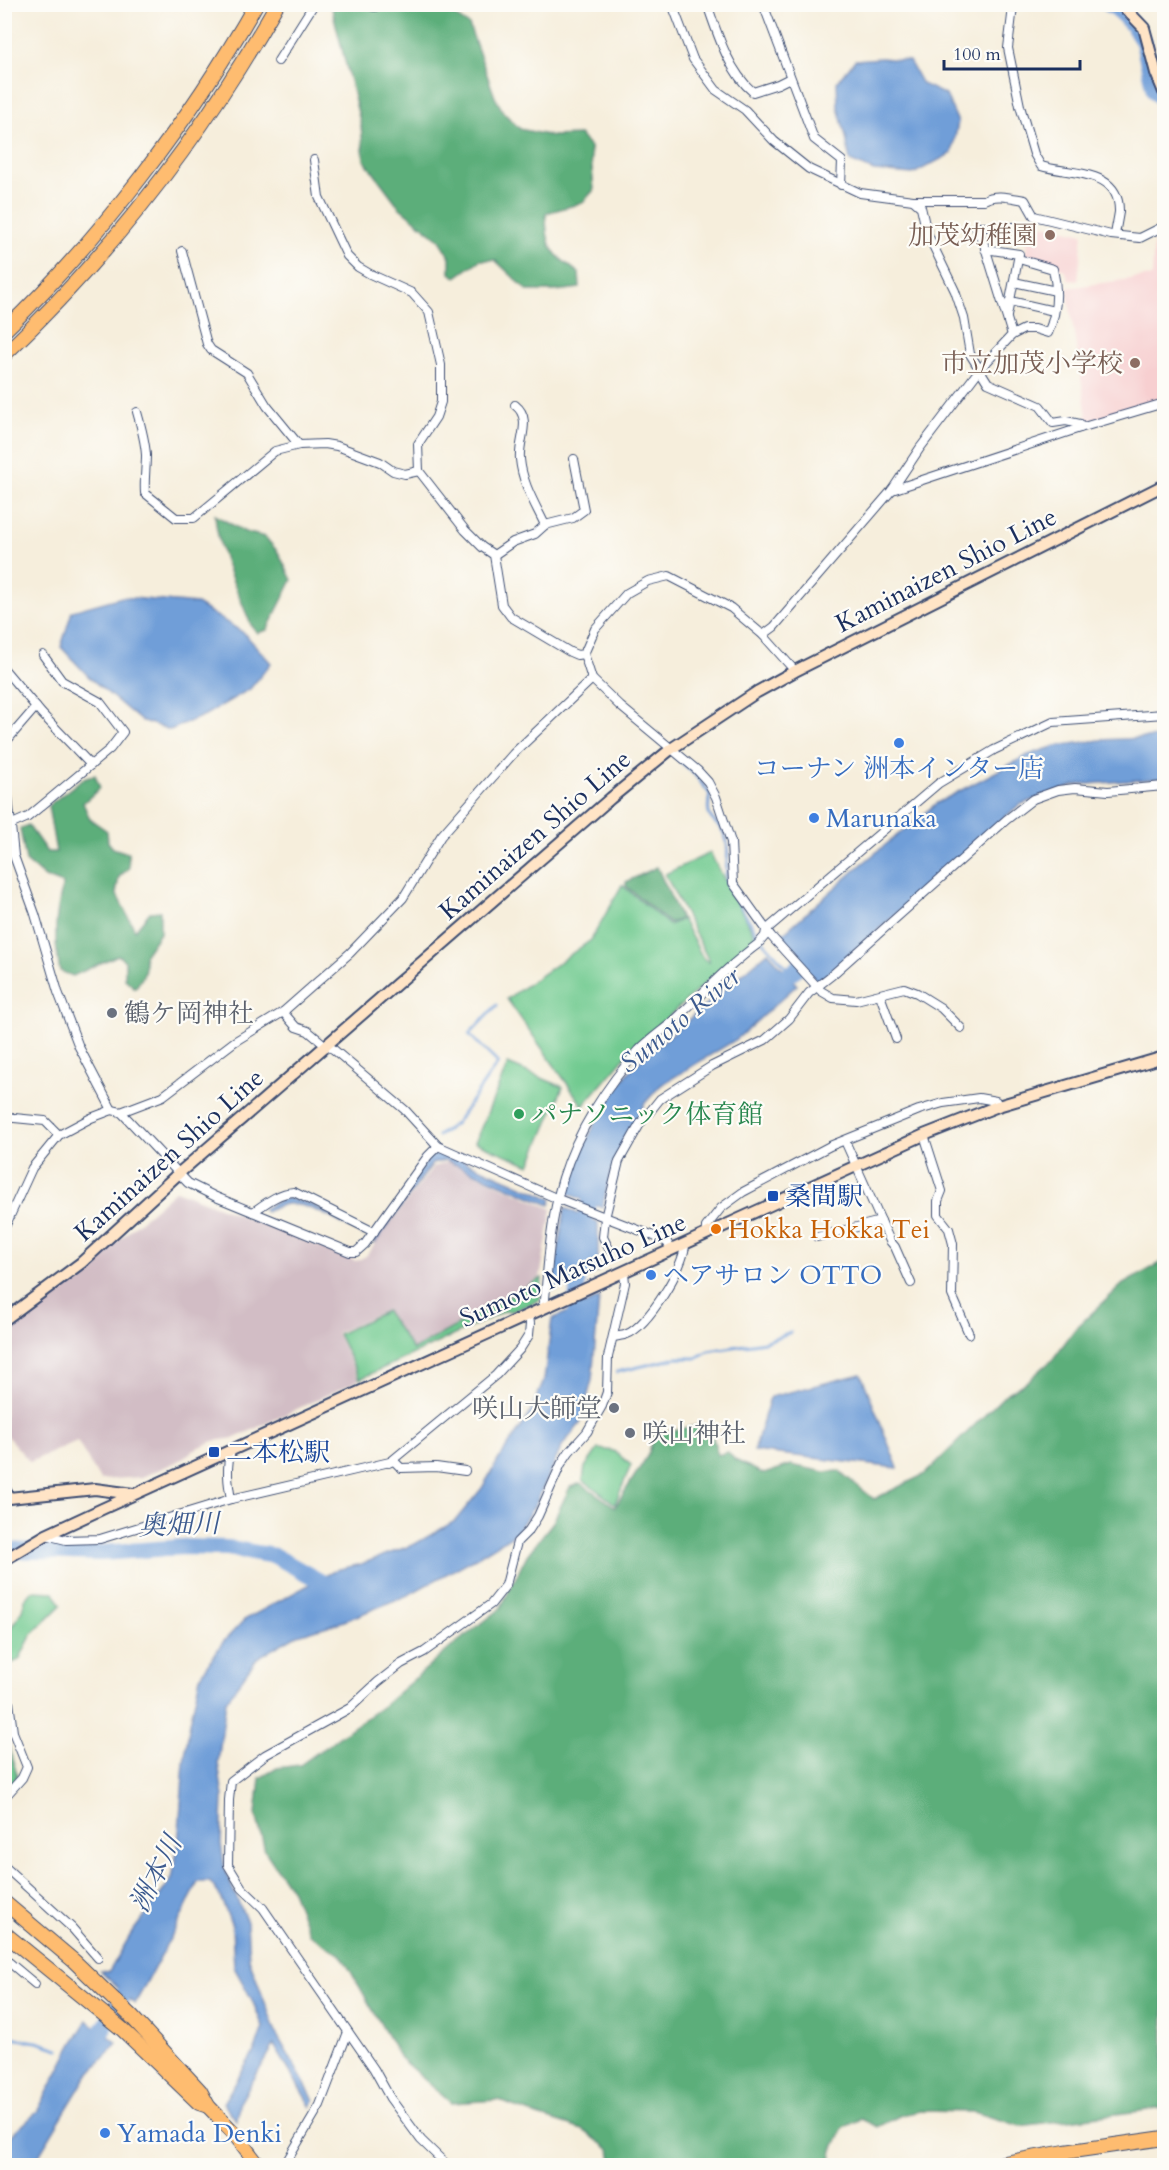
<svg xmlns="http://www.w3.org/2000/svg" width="1169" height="2170" viewBox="0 0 1169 2170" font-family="Cardo,'Noto Serif JP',serif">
<rect width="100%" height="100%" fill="#fdfcf7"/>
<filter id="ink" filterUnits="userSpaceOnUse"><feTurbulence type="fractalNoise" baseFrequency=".0167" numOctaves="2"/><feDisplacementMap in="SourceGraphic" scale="12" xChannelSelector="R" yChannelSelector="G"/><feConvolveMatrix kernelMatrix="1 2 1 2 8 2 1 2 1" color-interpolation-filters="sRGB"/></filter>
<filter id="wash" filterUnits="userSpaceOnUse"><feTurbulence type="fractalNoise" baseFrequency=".008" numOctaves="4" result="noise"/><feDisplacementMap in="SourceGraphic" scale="24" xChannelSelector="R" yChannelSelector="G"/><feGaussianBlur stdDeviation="1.35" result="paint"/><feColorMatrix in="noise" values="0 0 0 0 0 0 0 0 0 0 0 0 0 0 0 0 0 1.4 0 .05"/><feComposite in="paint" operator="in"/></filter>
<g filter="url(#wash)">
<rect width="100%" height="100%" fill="#f6eedc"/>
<g fill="#f7cfd0">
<polygon points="1031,222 1083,234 1078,281 1069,280 1065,270 1025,257"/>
<polygon points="1164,232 1164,398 1088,423 1067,288 1152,276 1154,242 1159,233"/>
</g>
<polygon fill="#d2bdc5" points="448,1162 552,1209 540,1278 413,1349 386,1310 336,1333 359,1380 235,1438 214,1441 193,1450 183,1459 142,1477 100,1480 77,1441 30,1462 5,1434 4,1334 30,1318 176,1190 356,1261 366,1256 433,1167"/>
<g fill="#71ca90" stroke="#467c77" stroke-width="1.5">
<polygon points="710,853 756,938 631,1050 583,1106 507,999 591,940 622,885 669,925 682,919 703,958 710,963 665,874"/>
<polygon points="508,1064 563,1087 530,1165 475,1142"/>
<polygon points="542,1278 540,1300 513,1311 505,1311 360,1379 338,1334 386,1311 413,1350"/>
<polygon points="598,1449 614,1451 631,1465 615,1504 583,1480 585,1467"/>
<polygon points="32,1591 54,1592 61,1605 32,1634 19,1660 5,1666 5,1632 7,1633 23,1610 25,1599"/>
<polygon points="4,1730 17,1775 5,1792 4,1792"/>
</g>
<g fill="#5cae7a" stroke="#3c6e6c" stroke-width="1.5">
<path d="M331 5H443L448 11 469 25 495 97 504 113 520 129 552 136 580 135 590 147 594 190 582 203 546 213C546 248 551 253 579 273L580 288 555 291H528L495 260H480L456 277 450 273V257L440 240 400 208 364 160 361 125Z"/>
<path d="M215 515 245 532 265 537 278 552 292 580 267 630 257 633 251 625C237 589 218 554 215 515Z"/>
<path d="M95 775 100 788 83 803 90 819 107 831 108 842 113 848 128 853 129 868 119 877 116 893 135 930 150 912 160 911V933L144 956C147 970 144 977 135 988L125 979V961L118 955 73 976 60 971C53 937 55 917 63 884L45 877 26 861 20 829 28 825 47 852H56L48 806 81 780Z"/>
<polygon points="657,867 681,919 669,923 626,886 626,882"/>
<polygon points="1164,1261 1164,2108 1020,2126 974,2112 921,2111 901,2115 878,2127 861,2119 843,2128 833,2150 830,2165 613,2165 610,2150 583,2130 538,2116 498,2100 451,2103 400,2058 342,1956 309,1934 292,1891 265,1851 256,1814 260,1778 277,1768 300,1765 384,1705 456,1643 500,1609 527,1555 553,1522 570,1487 581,1483 615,1507 648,1455 655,1434 701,1425 710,1428 718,1455 728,1452 735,1460 764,1474 791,1465 825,1472 839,1471 874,1499 925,1474 1006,1394 1028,1381 1053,1359 1075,1329 1123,1284"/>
</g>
<g fill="#6f9ed8" stroke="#45669b" stroke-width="1.5">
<polygon points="882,58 909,61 922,84 946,95 958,122 952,153 913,174 874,171 850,161 846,137 838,107 837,82 855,60"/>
<polygon points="122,597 197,604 244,633 271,663 250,689 205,715 170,730 140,720 90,678 61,647 72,611"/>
<polygon points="1164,737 1164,778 1075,785 1019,805 818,983 778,938 862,864 937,803 990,775 1028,755 1056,746 1100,740"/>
<path d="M768 952 797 985 737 1039 661 1085 645 1103 613 1163 602 1208 565 1192C583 1146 602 1103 634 1066Z"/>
<polygon points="438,1153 446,1153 552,1199 550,1205 445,1160 432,1164 375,1243 372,1239 429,1158"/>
<path d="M287 1198 311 1204 364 1232 363 1235C344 1225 314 1206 293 1204 283 1203 274 1208 266 1212L263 1209 280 1200Z"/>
<polygon points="565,1208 598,1223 598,1271 552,1290"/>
<path d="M599 1298 592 1380 580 1424 562 1446 535 1505 516 1533 479 1556 408 1595 344 1621 295 1636 257 1658 226 1701 218 1763 223 1797 221 1844 225 1871 247 1922 249 1959 277 2035 314 2100 311 2107 274 2045 239 2104 237 2121 223 2103 255 2050 263 2027 252 2000 234 1967 232 1926 219 1894 210 1882H198C180 1924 156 1963 135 2004L100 1971 109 1972 131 1934 172 1879 178 1845 184 1762 190 1722 200 1677 223 1642 244 1620 336 1570 361 1564 415 1544 455 1521 482 1488 502 1454 529 1416 544 1380 552 1319Z"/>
<polygon points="861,1374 898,1468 754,1451 770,1397"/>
<polygon points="87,2020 117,2043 86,2077 40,2153 36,2165 15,2165 12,2163 5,2165 5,2141 37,2112 72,2045"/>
</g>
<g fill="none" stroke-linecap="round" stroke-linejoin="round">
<g stroke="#6f9ed8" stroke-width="3">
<path d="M676 757 695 775 710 794C703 828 720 816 726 839 731 854 723 871 728 886L759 937 792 973"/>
<polyline points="438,1136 456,1123 498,1063 469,1034 497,1005"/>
<polyline points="617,1372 677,1358 696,1358 708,1351 764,1342 791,1332"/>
<polyline points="4,2037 37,2042 59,2049"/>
</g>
<g stroke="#6f9ed8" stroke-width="16">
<polyline points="1108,4 1117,9 1133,26 1143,42 1154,91 1164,101"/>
<polyline points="768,981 792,973 811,954"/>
<polyline points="574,1331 581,1237 594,1182"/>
<polyline points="4,1550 101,1553 183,1547 228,1548 275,1556 336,1590"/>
<polyline points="91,2049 135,1976"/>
</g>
</g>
</g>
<g filter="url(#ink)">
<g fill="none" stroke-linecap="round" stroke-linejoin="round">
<defs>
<g id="minor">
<polyline points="360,4 375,7 376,4"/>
<polyline points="672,4 693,59 716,90 745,110 774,141 809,169 860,193 913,200 921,207 927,233 955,291 964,318 970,354 988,383 1040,406 1053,423 1066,421 1080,424 1080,428"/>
<path d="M707 4C717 33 729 72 753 92L778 84 790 78"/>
<polyline points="763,4 814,139 842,161 841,185"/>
<path d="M1015 4 1013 7 1008 48 1020 106 1034 154 1041 166C1070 175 1120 168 1119 212 1118 219 1116 228 1115 235"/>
<polyline points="278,61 314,4"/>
<polyline points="314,160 319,197 347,256 358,267 370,274 412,293 429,312 441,365 441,402 436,417 418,444 419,471 465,530 482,547 494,555 502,605 511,617 570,652 577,655 584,654"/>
<path d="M913 200H984C996 193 1012 198 1025 200L1034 216 1111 235 1140 238 1164 226"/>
<polyline points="985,249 1019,254 1007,316"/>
<polyline points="182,251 207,344 211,350 247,373 267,406 299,445"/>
<polyline points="1014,282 1056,291"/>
<polyline points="1010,301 1054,311"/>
<polyline points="1012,335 985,247 976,227 1020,227"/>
<path d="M515 405C533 419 518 440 520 459 522 483 535 504 545 525"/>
<path d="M137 412C141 426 145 440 146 455 146 468 144 480 145 493L176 518H194L275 451 299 445 325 444 337 446 380 462 393 471 405 474 419 471"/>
<polyline points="892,490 1080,428 1164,403"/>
<polyline points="494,555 513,542 535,534 545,525 573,518 584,510 574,459"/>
<path d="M763 635 774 627 892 490 920 448 980 369 1012 335 1024 329H1035L1048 333C1057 313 1058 290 1053 269L1019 259"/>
<polyline points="4,669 42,714 91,765"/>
<polyline points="795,671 763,635 731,608 669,576 648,581 627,593 595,629 584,654 592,679 620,706 697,770 708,782 716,797 731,842 733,883 771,936 821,991 833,998 856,1000 904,988 917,993 941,1008 961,1028"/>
<polyline points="4,744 36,707"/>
<polyline points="4,790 8,796 14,856 35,914 58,992 79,1047 112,1110"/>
<polyline points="10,825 28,817 110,749 123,732 100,702 62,681 43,655"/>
<polyline points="880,995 896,1039"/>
<polyline points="283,1012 296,1027 308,1031 326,1046 333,1049 405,1110 438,1146 558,1199 654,1236 667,1242 671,1250"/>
<polyline points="121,1112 163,1096 234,1042 283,1012 350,953 403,898 441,836 513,754 592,679"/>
<polyline points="4,1117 45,1121 59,1135"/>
<polyline points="924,1135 942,1191 938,1201 938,1215 949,1229 953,1244 952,1295 969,1334"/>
<polyline points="845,1141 890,1241 895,1247 911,1283"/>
<path d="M253 1212C266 1203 278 1193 294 1192L374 1232"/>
<polyline points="4,1229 32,1168 59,1135 91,1118 112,1110 121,1112 188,1183 216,1197 350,1252 356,1252 365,1244 428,1156 438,1146"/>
<polyline points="709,1233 706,1227 721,1208 743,1192 830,1146 919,1110 943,1103 979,1098 996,1101 998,1106"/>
<polyline points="817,1237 881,1221"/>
<polyline points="609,1249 603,1237 605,1218 619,1161 640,1124 660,1099 712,1066 765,1040 789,1019 809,993 832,975 1006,820 1033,799 1058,790 1075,788 1108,791 1164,786"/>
<path d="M543 1302 545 1300C548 1260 551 1217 563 1178 577 1132 607 1085 639 1050 652 1037 668 1027 681 1014 706 990 729 965 758 944L765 936 766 930 939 783 994 750 1053 722 1164 714"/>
<path d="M613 1337C617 1336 623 1336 627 1334 648 1326 685 1266 685 1244"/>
<path d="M231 1451C226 1467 228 1483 231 1499"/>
<polyline points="389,1463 496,1375 520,1349 529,1335 530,1324 529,1315"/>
<polyline points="46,1535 66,1540 100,1539 231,1499 394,1461 401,1468 436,1467 465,1471"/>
<polyline points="4,1697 9,1702 13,1732 27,1767 22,1778 4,1798"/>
<polyline points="4,1866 72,1928 98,1958"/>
<polyline points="4,1958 35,1984"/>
<polyline points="284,2166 320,2105 348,2032"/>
<polyline points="448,2166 421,2140 390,2098 374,2069 307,1972 263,1908 242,1888 228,1865 229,1800 231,1781 265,1755 350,1708 378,1682 401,1664 424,1652 491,1604 506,1585 517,1542 529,1530 538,1516 561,1464 569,1452 587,1432 602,1406 607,1392 608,1357 625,1283 624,1272"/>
</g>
<g id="secondary">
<polyline points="1121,4 1144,28 1156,73 1164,92"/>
<polyline points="4,1320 81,1263 178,1174 611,798 671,749 757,692 795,671 1164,485"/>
<polyline points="4,1489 9,1498 95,1489 133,1494"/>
<polyline points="4,1560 46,1535 102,1509 924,1135 998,1106 1164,1057"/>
</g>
<g id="trunk">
<polyline points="4,1902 74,1961 131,2016 200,2091 208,2106 233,2132 259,2166"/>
<polyline points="4,1933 122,2029 199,2103 208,2106"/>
<polyline points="988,2166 1065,2152 1164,2138"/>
</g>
<g id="motorway">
<path d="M4 331C99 240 191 119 256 4"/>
<path d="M4 355C111 253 204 133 277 4"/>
</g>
</defs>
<use href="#minor" stroke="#3c4c71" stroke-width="10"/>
<use href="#secondary" stroke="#3c4c71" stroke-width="14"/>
<use href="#trunk" stroke="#3c4c71" stroke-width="16"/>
<use href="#motorway" stroke="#3c4c71" stroke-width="16"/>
<use href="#minor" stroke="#fff" stroke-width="8"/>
<use href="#secondary" stroke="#ffe4c6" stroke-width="10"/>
<use href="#trunk" stroke="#febc70" stroke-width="14"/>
<use href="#motorway" stroke="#febc70" stroke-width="14"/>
</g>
</g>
<g fill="#8d6e63" stroke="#fdfcf7" stroke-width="2">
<circle cx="1050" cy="235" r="6"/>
<circle cx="1135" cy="363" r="6"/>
</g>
<g fill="#3f7fe0" stroke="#fdfcf7" stroke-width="2">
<circle cx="899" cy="743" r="6"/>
<circle cx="814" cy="818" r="6"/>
<circle cx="651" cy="1275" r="6"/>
<circle cx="105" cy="2133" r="6"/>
</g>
<g fill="#6b7280" stroke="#fdfcf7" stroke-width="2">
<circle cx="112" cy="1013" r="6"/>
<circle cx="614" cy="1408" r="6"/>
<circle cx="630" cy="1433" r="6"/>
</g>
<circle fill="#2e9e5b" stroke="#fdfcf7" stroke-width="2" cx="519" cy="1114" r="6"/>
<g fill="#1a4fb4" stroke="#fdfcf7" stroke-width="2">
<rect x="767" y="1190" width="12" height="12" rx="3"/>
<rect x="208" y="1446" width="12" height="12" rx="3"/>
</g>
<circle fill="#e8710a" stroke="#fdfcf7" stroke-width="2" cx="716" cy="1229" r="6"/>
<g text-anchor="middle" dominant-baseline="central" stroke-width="4.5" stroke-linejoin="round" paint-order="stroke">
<g font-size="26" fill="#785e54" stroke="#fdfcf7" text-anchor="end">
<text x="1038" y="235">加茂幼稚園</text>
<text x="1123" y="363">市立加茂小学校</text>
</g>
<g font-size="26" fill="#1b2f5e" stroke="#fdfcf7">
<text transform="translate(946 570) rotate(-27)">Kaminaizen Shio Line</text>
<text transform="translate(535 835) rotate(-41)">Kaminaizen Shio Line</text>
<text transform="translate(169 1155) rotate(-42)">Kaminaizen Shio Line</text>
<text transform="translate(573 1270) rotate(-24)">Sumoto Matsuho Line</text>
</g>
<g font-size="26" fill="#366cbe" stroke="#fdfcf7" text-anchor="start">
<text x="899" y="768" text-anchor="middle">コーナン 洲本インター店</text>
<text x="826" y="818">Marunaka</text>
<text x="663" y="1275">ヘアサロン OTTO</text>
<text x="117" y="2133">Yamada Denki</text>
</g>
<g font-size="26" fill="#5b616d" stroke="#fdfcf7" text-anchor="start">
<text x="124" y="1013">鶴ケ岡神社</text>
<text x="602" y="1408" text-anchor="end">咲山大師堂</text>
<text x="642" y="1433">咲山神社</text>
</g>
<g font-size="26" fill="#27864d" stroke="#fdfcf7" text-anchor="start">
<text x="531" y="1114">パナソニック体育館</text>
</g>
<g font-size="26" fill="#164399" stroke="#fdfcf7" text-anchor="start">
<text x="785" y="1196">桑間駅</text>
<text x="226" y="1452">二本松駅</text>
</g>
<g font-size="26" fill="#c56008" stroke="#fdfcf7" text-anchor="start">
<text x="728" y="1229">Hokka Hokka Tei</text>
</g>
<g font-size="27" font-style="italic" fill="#3d5b8f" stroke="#fdfcf7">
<text transform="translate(680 1020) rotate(-40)">Sumoto River</text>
<text transform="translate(179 1525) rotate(-2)">奥畑川</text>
<text transform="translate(156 1874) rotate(-63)">洲本川</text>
</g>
</g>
<rect width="1169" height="2170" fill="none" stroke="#fdfcf7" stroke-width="24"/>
<path d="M944 60v9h136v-9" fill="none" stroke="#1b2f5e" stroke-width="3"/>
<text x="953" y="60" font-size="18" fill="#1b2f5e" stroke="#fdfcf7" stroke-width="4.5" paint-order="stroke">100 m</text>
</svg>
